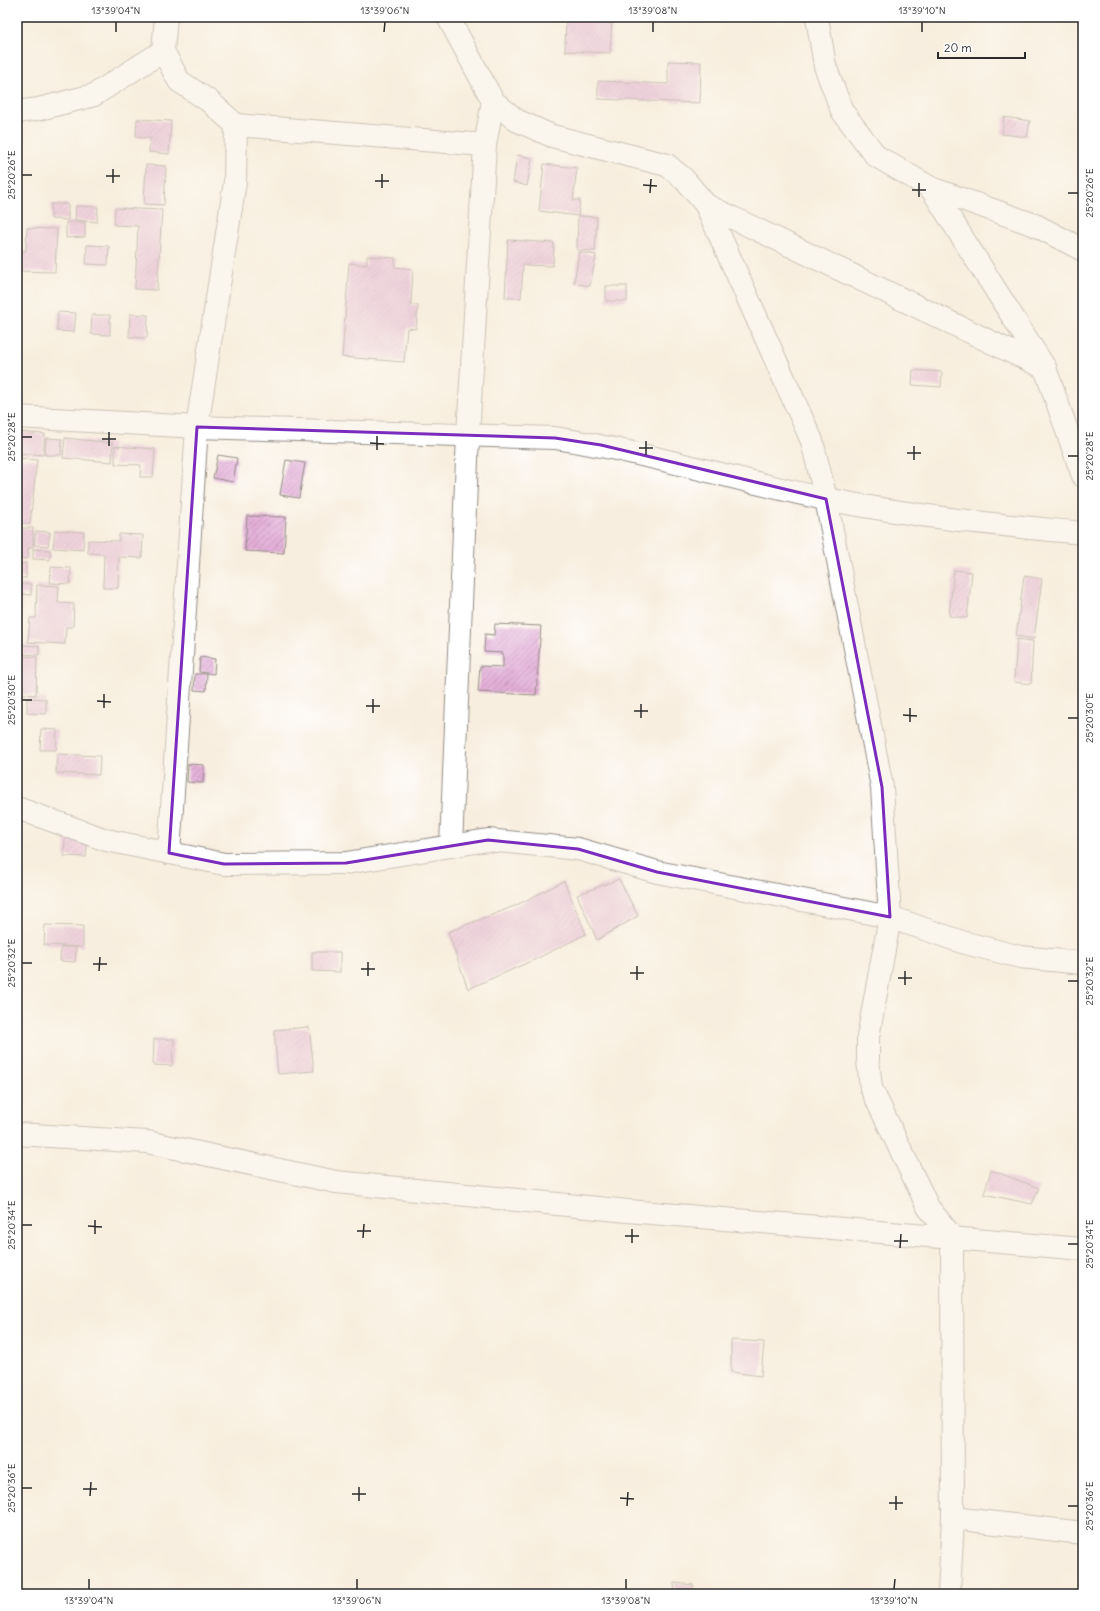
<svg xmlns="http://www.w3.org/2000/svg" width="1100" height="1611" viewBox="0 0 1100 1611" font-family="Delius,sans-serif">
<defs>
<pattern id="building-hatch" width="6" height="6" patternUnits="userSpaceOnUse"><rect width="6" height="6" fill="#e3aed8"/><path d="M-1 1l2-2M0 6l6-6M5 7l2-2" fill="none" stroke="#b88eaf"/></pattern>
</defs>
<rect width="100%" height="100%" fill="#fff"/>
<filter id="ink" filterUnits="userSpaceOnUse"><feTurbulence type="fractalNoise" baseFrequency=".025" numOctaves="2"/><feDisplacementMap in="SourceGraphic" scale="8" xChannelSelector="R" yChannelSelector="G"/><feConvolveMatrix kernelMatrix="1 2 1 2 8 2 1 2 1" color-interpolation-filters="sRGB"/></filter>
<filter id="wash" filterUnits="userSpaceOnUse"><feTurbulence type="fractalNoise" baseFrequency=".012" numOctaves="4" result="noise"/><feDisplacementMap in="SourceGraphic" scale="16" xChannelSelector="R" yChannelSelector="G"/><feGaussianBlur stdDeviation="0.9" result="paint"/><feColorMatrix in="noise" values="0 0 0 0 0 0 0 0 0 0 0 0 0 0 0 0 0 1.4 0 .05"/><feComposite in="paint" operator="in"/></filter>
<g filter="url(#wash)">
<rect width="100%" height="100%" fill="#f8eedf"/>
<g id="blocks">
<g fill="url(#building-hatch)">
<polygon points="566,17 612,17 610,53 565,51"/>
<polygon points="668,61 701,62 700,103 598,99 598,81 668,84"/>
<polygon points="1004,117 1030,121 1027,137 1002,134"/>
<polygon points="137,119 171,121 169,154 149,152 150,138 136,137"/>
<polygon points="517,155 532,158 527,186 513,182"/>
<polygon points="544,164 577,168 573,200 580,200 578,216 539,211"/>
<polygon points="146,165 166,166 164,205 144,204"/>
<polygon points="51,204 68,204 68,220 51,219"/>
<polygon points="76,206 98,207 97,222 75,220"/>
<polygon points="115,208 162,210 157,290 135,289 138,226 114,225"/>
<polygon points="578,216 597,217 595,251 577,250"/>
<polygon points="66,222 85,222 85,237 66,238"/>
<polygon points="27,228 57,229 55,272 17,271 17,251 26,251"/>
<polygon points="508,240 554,243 553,266 523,265 521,298 505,298"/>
<polygon points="87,245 109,246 108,265 86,264"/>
<polygon points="579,252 596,255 590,286 574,283"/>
<polygon points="367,256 395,258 395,267 413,269 411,305 418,305 416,329 407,328 404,362 342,357 349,263 367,265"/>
<rect x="606" y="286" width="21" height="15"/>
<polygon points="58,312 76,313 74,332 57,331"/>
<polygon points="130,314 148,315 147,338 129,337"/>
<polygon points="92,315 110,315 110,335 91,334"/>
<polygon points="913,370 942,372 941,387 912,385"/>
<polygon points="17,432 45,434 43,455 17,453"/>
<polygon points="46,438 62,439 61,455 45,455"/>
<polygon points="65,438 113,443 112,462 63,458"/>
<polygon points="115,446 155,449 153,477 140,477 141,465 115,464"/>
<polygon points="218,455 237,458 233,482 213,478"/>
<polygon points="17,458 37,460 30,524 17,523"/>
<polygon points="286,460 305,463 299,498 280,495"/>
<polygon points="247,516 286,517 284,553 245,551"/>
<polygon points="17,528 33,528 33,548 28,548 28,559 17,559"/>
<polygon points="55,530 84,532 83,550 53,548"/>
<polygon points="36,531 50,532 48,546 34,545"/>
<polygon points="119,534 143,535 142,558 119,557 118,588 103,588 104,554 88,553 88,540 119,541"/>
<polygon points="33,549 50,550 50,560 33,559"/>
<rect x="17" y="563" width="9" height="15"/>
<polygon points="51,567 71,568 70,584 50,583"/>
<polygon points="954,570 972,572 967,618 949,616"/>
<polygon points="1024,576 1042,579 1034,639 1016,636"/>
<polygon points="17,584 31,584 31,595 22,594 20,623 17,623"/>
<polygon points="37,585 59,586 58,603 74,604 73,627 66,627 65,644 28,642 30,618 36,618"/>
<polygon points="495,624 541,626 536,695 478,692 480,666 503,667 503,653 484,652 485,634 494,635"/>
<polygon points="1017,639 1033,641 1031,684 1014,682"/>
<polygon points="22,645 39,646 39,655 22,654"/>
<polygon points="17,653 20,653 20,656 37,657 36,695 19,694 20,672 17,672"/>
<polygon points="200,657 215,659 214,674 199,672"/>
<polygon points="195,674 207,674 206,691 194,690"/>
<polygon points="27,698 46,699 46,714 27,713"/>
<polygon points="41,729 57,730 56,750 40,750"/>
<polygon points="57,754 100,756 99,775 56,773"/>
<polygon points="188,764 204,765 203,783 187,782"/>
<polygon points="65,835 88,836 86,857 64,856"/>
<polygon points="619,879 638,916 597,940 577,895"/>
<polygon points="564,881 586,934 538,958 468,989 448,932 517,905"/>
<polygon points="45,925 83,926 83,947 44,945"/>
<polygon points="61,947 76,947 75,962 60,961"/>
<polygon points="312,952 340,952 340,972 312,971"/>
<polygon points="309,1027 314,1071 278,1074 274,1030"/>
<polygon points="154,1039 174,1039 172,1066 153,1065"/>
<polygon points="991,1170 1039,1188 1032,1204 984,1194"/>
<polygon points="731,1340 764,1342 761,1376 731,1372"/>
<polygon points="674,1583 694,1585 692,1594 675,1594"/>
</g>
</g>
</g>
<g filter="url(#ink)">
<use href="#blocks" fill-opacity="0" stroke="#928c85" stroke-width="1"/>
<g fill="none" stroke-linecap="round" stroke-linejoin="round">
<defs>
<g id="minor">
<polyline points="166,17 163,51 179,81 209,101 236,125 485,145"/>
<polyline points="448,17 493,101 516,120 552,136 667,165 684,179 706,205 812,441 826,499 882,787 890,917 868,1037 868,1060 871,1088 928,1207 952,1237 953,1518 949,1594"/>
<polyline points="17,112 39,109 94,95 163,51"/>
<polyline points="931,188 1045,368 1083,476"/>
<polyline points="706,205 1045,368"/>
<path d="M17 417 197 427 555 438C647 452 735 480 826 499 911 516 997 525 1083 533"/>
<polyline points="17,808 106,840 224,864 346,863 488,840 578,849 657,872 890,917 962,942 1020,957 1083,963"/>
<polyline points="451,846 468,435 485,145 493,101"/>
<polyline points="169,853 197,427 235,182 236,125"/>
<polyline points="17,1134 147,1142 336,1182 628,1211 1083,1249"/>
<polyline points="953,1518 1083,1533"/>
</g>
<polyline id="tertiary" points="817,17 825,66 842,111 876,156 931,188 1035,225 1083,250"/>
</defs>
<use href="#minor" stroke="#928c85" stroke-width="24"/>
<use href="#tertiary" stroke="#928c85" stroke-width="24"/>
<use href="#minor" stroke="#fff" stroke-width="22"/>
<use href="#tertiary" stroke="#fff" stroke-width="22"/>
</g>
</g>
<path d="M0 0H1100V1611H0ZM197 427 555 438 601 445 826 499 882 787 890 917 657 872 578 849 488 840 346 863 224 864 169 853Z" fill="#f8eedf" fill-opacity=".55" fill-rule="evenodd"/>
<path fill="none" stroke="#7b2cbf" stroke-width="3" stroke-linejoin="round" d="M197 427 555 438 601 445 826 499 882 787 890 917 657 872 578 849 488 840 346 863 224 864 169 853Z"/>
<path fill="none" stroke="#2b2b2b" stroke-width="1.5" d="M116 32V22M384 32 385 22M653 32V22M922 32V22M22 175H32M106 176H120M375 181H389M113 183V169M643 185 657 186M382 188V174M912 190H926M650 193 651 179M1068 193H1078M919 197V183M22 437H32M102 439H116M370 443 384 444M109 446V432M639 448H653M377 450V436M907 453H921M646 455V441M1068 456H1078M914 460V446M22 700H32M97 701 111 702M366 706H380M104 708V694M634 711H648M373 713V699M903 715 917 716M641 718V704M1068 718H1078M910 722V708M22 963H32M93 964H107M361 969H375M99 971 100 957M630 973H644M368 976V962M898 978H912M637 980V966M1068 981H1078M905 985V971M22 1225H32M88 1226 102 1227M357 1231H371M95 1234V1220M625 1236H639M363 1238 364 1224M894 1241H908M632 1243V1229M1068 1244H1078M900 1248 901 1234M22 1488H32M83 1489H97M352 1494H366M90 1496 91 1482M620 1498 634 1499M359 1501V1487M889 1503H903M627 1506 628 1492M1068 1506H1078M896 1510V1496M89 1589V1579M357 1589V1579M626 1589V1579M894 1589 895 1579"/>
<rect width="1100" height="1611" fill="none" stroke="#fff" stroke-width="44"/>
<path d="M938 52v6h87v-6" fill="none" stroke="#2b2b2b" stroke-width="2"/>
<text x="944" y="52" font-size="12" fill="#2b2b2b" stroke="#ffffff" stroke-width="3" paint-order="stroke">20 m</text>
<rect x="22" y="22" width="1056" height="1567" fill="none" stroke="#2b2b2b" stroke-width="1.5"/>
<g font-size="10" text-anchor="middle" fill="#2b2b2b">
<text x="116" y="14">13°39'04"N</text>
<text x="385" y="14">13°39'06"N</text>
<text x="653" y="14">13°39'08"N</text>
<text x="922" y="14">13°39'10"N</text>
<text transform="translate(11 175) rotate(-90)" y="4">25°20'26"E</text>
<text transform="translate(1089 193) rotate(-90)" y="4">25°20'26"E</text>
<text transform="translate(11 437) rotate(-90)" y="4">25°20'28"E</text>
<text transform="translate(1089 456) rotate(-90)" y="4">25°20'28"E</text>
<text transform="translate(11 700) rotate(-90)" y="4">25°20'30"E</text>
<text transform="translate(1089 718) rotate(-90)" y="4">25°20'30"E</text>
<text transform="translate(11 963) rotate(-90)" y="4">25°20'32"E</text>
<text transform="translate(1089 981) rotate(-90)" y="4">25°20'32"E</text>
<text transform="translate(11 1225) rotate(-90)" y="4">25°20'34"E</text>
<text transform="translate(1089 1244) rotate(-90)" y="4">25°20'34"E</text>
<text transform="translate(11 1488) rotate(-90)" y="4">25°20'36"E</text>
<text transform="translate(1089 1506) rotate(-90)" y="4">25°20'36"E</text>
<text x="89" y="1604">13°39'04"N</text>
<text x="357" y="1604">13°39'06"N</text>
<text x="626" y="1604">13°39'08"N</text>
<text x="894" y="1604">13°39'10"N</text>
</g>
</svg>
